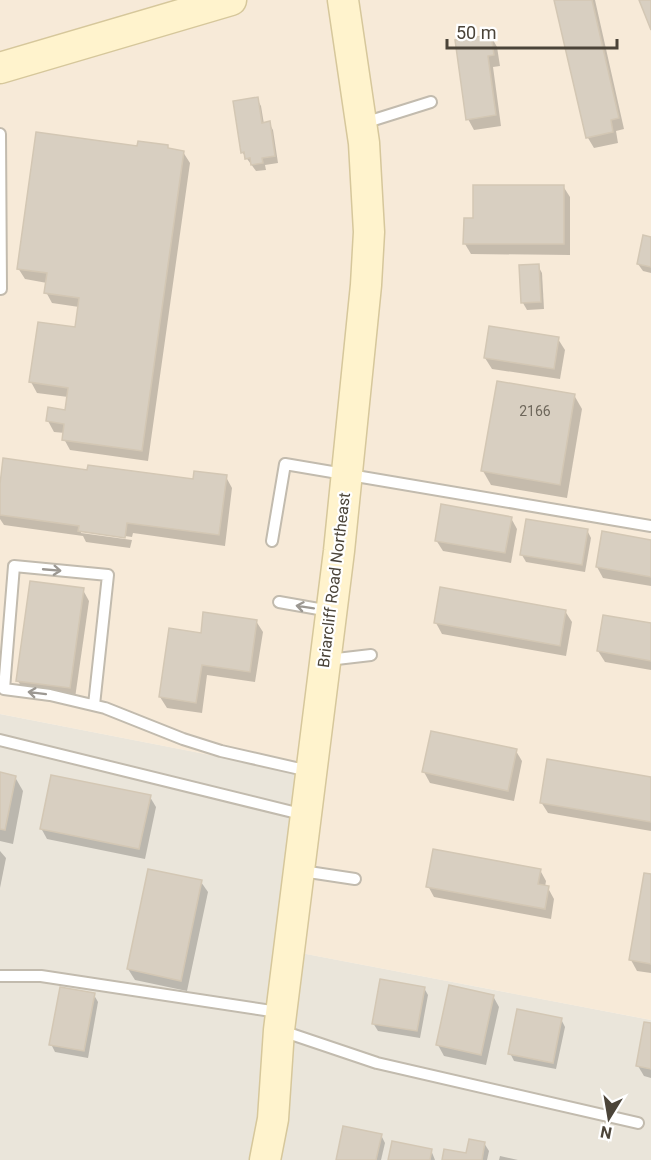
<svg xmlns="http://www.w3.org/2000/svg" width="651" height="1160" viewBox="0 0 651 1160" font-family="Roboto,sans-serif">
<rect width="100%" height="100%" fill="#f6f3ec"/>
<polygon fill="#eae5da" points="0,714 308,774 291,951 651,1020 651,1160 0,1160"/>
<polygon fill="#f7ead8" points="0,0 651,0 651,1020 290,951 307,774 0,714"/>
<g fill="#0003">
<polygon points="556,0 595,0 624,129 616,131 618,143 594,148 588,138"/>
<polygon points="491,36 497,47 500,66 493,67 501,126 474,130 468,119"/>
<polygon points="257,99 261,106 264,124 269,123 273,130 278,163 265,165 266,170 256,171 242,152"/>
<polygon points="167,147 169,150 183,152 190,163 148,461 70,450 64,439 65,433 54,432 48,421 66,412 68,397 37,393 31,382 76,329 79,307 52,303 46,292 47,283 25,279 18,268 138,148"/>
<polygon points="563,186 570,197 570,255 471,254 465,244 475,219"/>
<polygon points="651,238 651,273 643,271 638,264"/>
<polygon points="538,266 542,273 544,309 527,310 523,303"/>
<polygon points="558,339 565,350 560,379 492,369 485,358"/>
<polygon points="574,395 582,409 567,498 491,485 483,471"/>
<polygon points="89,471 195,480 226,477 232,488 225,546 133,533 132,537 81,530 81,533 132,540 130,548 86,542 83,536 4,525 0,519 0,495"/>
<polygon points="511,518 517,529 511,563 443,551 436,540"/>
<polygon points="587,530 591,538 585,572 526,562 522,555"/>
<polygon points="651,542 651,586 603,578 597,567"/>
<polygon points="83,590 89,601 75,698 24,691 18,681"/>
<polygon points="565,611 572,622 566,656 442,634 436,623"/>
<polygon points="256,621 263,632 255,682 207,675 202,713 167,708 160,697 202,634"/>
<polygon points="651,625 651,670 605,662 598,651"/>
<polygon points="516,751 522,761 514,801 430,783 424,772"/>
<polygon points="0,774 15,777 23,791 13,844 0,841"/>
<polygon points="651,779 651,831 548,813 541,802"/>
<polygon points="150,797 156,807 145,859 47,839 41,828"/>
<polygon points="0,851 6,858 0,888"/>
<polygon points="540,870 546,881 545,887 548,888 554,899 551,919 434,897 428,886"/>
<polygon points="651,876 651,973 637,971 631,960"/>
<polygon points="201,882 208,892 187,991 135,980 128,969"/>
<polygon points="424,988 428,995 420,1038 378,1031 373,1023"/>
<polygon points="94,995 98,1002 88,1058 55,1052 51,1044"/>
<polygon points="493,996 499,1007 486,1065 444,1056 438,1045"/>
<polygon points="561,1019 565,1027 556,1069 514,1061 510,1053"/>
<polygon points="651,1025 651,1078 644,1076 638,1066"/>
<polygon points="381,1135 385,1143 381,1160 337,1160"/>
<polygon points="484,1143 489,1151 487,1160 443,1160 468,1154"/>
<polygon points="431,1150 435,1160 390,1160"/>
<polygon points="500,1156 518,1160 499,1160"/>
</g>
<g fill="#d8cfc1" stroke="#d3c7b4" stroke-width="1.5">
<polygon points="554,0 592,0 619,118 611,120 613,132 586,138"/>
<polygon points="639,0 651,0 651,30"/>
<polygon points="491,35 494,55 488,56 496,115 466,120 455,40"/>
<polygon points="258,97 262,123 270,121 275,156 262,158 263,163 251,165 250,158 245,159 244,152 241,153 233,101"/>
<polygon points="36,132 137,146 138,141 168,145 168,148 184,151 142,451 62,440 64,424 46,421 48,407 65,410 68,388 29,382 38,322 75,327 79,298 44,293 47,273 17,269"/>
<polygon points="473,185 564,185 564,244 463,244 464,218 473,218"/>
<polygon points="643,235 651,237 651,267 637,264"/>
<polygon points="539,264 541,302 521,303 519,265"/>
<polygon points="489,326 559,337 554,369 484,358"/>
<polygon points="497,381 575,394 560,485 481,471"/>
<polygon points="3,458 87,470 88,465 193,479 194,471 227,475 219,535 127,523 125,538 78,531 79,526 0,515 0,484"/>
<polygon points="441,504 512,517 505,553 435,541"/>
<polygon points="526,519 588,529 582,565 520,555"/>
<polygon points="602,531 651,540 651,577 596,567"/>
<polygon points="30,581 84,588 70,688 16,681"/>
<polygon points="440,587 566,610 560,646 434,623"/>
<polygon points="203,612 257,620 250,672 202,665 196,703 159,697 169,628 201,633"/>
<polygon points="603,615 651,623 651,661 597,651"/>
<polygon points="431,731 517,749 508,791 422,772"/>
<polygon points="547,759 651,777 651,822 540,803"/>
<polygon points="0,772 16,776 5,830 0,829"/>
<polygon points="51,775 151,795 139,849 40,829"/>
<polygon points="433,849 541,869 538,884 549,886 545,909 426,887"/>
<polygon points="148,869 202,880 181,981 127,969"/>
<polygon points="644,873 651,874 651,964 629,960"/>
<polygon points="380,979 425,987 417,1031 372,1024"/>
<polygon points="449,985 494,995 481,1055 436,1045"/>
<polygon points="60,987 95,993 84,1051 49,1045"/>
<polygon points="517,1009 562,1018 553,1063 508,1054"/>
<polygon points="644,1022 651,1023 651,1069 636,1066"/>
<polygon points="343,1126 382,1134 376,1160 336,1160"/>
<polygon points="469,1139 485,1142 482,1160 442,1160 444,1149 466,1153"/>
<polygon points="392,1141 432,1149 430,1160 388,1160"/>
</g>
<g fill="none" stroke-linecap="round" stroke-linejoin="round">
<defs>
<g id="lane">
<polyline points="364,123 431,102"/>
<polyline points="0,134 1,289"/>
<polyline points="272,541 285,464 651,526"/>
<polyline points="279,602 330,611"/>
<polyline points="328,660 371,655"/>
<polyline points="94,705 108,575 14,566 4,689 50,695 105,708 183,739 221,751 309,771"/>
<polyline points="0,740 305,815"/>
<polyline points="302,871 355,879"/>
<polyline points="0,976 41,976 278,1012"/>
<polyline points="282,1031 377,1063 638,1123"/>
</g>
<g id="secondary">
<polyline points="0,68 231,0"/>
<polyline points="265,1160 273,1119 279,1030 339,551 366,285 369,232 364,143 343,0"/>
</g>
</defs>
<use href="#lane" stroke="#c2bbae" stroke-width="14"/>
<use href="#secondary" stroke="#d6c79b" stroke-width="33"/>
<use href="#lane" stroke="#fff" stroke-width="10"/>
<use href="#secondary" stroke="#fff3cd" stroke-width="30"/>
</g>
<defs><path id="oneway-shaft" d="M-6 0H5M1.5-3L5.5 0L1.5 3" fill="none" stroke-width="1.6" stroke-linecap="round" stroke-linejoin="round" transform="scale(1.5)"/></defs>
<g stroke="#9c9892">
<use href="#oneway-shaft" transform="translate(52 570) rotate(5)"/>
<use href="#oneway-shaft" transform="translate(305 607) rotate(-171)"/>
<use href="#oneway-shaft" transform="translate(37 693) rotate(-173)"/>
</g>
<g text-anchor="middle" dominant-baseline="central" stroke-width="4.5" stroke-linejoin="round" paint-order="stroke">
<g font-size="14" fill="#6e675b">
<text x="535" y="411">2166</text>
</g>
<g font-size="16" fill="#4b4439" stroke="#fff">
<text transform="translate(334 580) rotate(-83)">Briarcliff Road Northeast</text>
</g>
</g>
<g transform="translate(609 1118) rotate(191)" stroke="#ffffff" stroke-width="4.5" paint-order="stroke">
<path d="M0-4.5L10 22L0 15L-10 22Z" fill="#4b4439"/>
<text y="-9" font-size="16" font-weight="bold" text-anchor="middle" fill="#4b4439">N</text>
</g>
<path d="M447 39v9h170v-9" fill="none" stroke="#4b4439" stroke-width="3"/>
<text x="456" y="39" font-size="18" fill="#4b4439" stroke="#ffffff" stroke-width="4.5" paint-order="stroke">50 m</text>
</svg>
